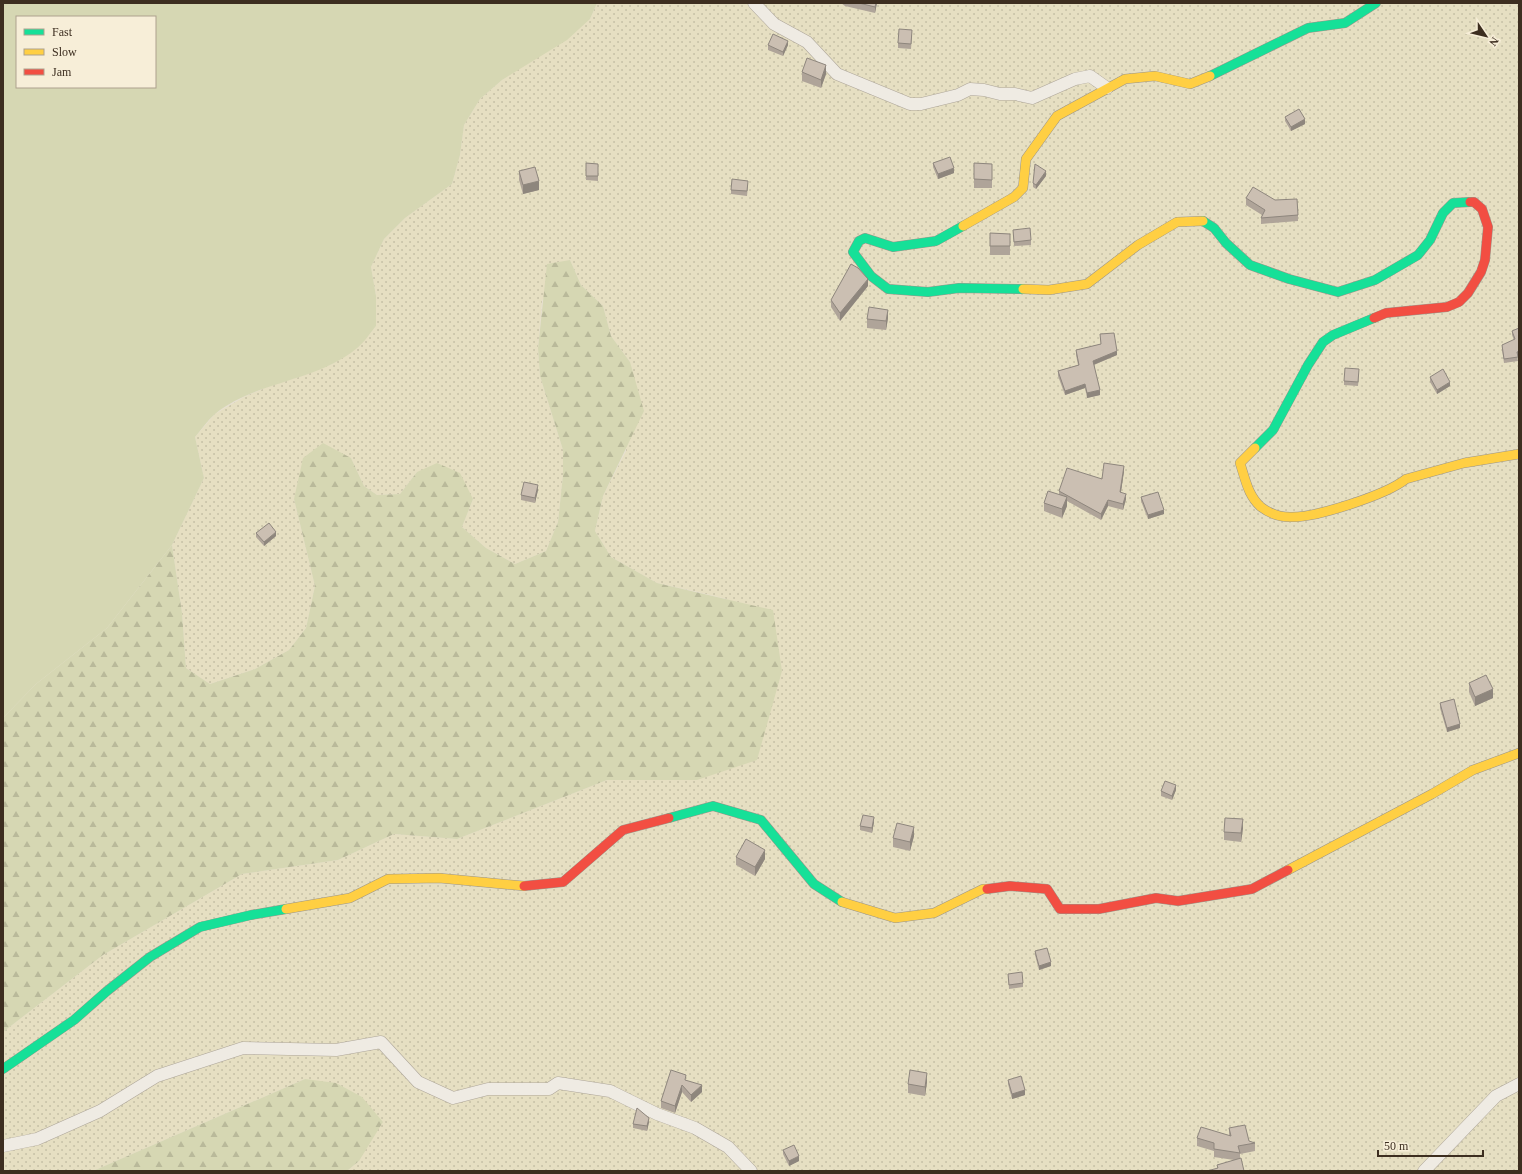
<svg xmlns="http://www.w3.org/2000/svg" width="1522" height="1174" viewBox="0 0 1522 1174" font-family="Georgia,serif">
<defs>
<pattern id="farmland-dots" width="8" height="8" patternUnits="userSpaceOnUse"><rect width="8" height="8" fill="#e6dfc2"/><path d="M2 2h.1M6 6h.1" fill="none" stroke="#c6c0a6" stroke-width="1.8" stroke-linecap="round"/></pattern>
<pattern id="forest-firs" width="22" height="20" patternUnits="userSpaceOnUse"><rect width="22" height="20" fill="#d6d7b3"/><path d="M5 1l3.5 6h-7zM16 11l3.5 6h-7z" fill="#b9b99a"/></pattern>
</defs>
<rect width="100%" height="100%" fill="#e7e0d1"/>
<polygon fill="url(#farmland-dots)" points="597,3 1519,3 1519,1171 347,1171 359,1161 305,1079 93,1171 3,1171 3,1032 103,955 242,874 338,860 394,834 457,839 607,780 697,780 727,599 698,592 657,583 611,557 595,531 603,496 626,451 630,362 611,336 603,306 581,285 570,260 542,301 538,348 540,376 563,450 563,475 558,522 546,551 515,564 486,548 462,527 473,499 417,472 400,494 377,495 364,486 351,458 294,499 315,586 306,628 289,650 255,669 210,684 186,668 182,613 172,545 204,478 195,437 215,414 244,397 272,385 302,376 332,364 357,348 376,326 376,296 371,267 384,239 405,218 452,184 460,155 464,125 480,99 502,80 590,19"/>
<path fill="#d6d7b3" fill-rule="evenodd" d="M3 3H597L590 19 567 40 502 80 480 99 464 125 460 155 452 184 405 218 384 239 371 267 376 296V326C370 333 364 343 356 349 315 382 256 381 215 414 207 421 201 430 195 437L204 478 172 545 107 628 36 684 3 718ZM17 17H155V87H17Z"/>
<g fill="url(#forest-firs)">
<polygon points="570,260 581,285 603,306 611,336 630,362 644,411 603,496 595,531 611,557 657,583 773,610 782,671 757,760 697,780 607,780 457,839 394,834 338,860 242,874 103,955 3,1032 3,718 36,684 107,628 172,545 182,613 186,668 210,684 255,669 289,650 306,628 315,586 294,499 303,458 323,443 351,458 364,486 377,495 400,494 417,472 437,463 460,473 473,499 462,527 486,548 515,564 546,551 558,522 563,475 563,450 540,376 538,348 547,264"/>
<polygon points="305,1079 336,1083 362,1097 383,1122 359,1161 347,1171 93,1171"/>
</g>
<g fill="none" stroke-linecap="round" stroke-linejoin="round">
<defs>
<g id="street">
<polyline points="754,3 774,24 807,42 837,74 910,104 921,104 958,95 970,89 984,90 1000,94 1015,94 1032,98 1075,79 1090,76 1107,88"/>
<polyline points="3,1146 37,1139 100,1111 157,1076 243,1048 336,1050 381,1042 418,1082 453,1098 488,1089 549,1089 558,1083 610,1091 657,1114 695,1128 728,1147 751,1171"/>
<polyline points="1424,1171 1496,1096 1519,1084"/>
</g>
<g id="fast">
<polyline points="1210,76 1308,28 1345,23 1376,3"/>
<polyline points="1203,221 1214,228 1226,243 1250,265 1289,279 1338,292 1375,280 1418,255 1430,240 1443,213 1453,203 1470,202"/>
<polyline points="963,226 936,241 893,247 865,238 859,241 853,252 871,276 888,289 928,292 959,288 1023,289"/>
<polyline points="1255,448 1273,430 1308,365 1323,342 1333,335 1374,318"/>
<polyline points="669,818 713,806 761,820 814,884 842,902"/>
<polyline points="3,1069 74,1020 107,991 150,957 200,927 251,915 286,909"/>
</g>
<g id="slow">
<polyline points="963,226 1014,197 1023,188 1026,159 1057,116 1125,79 1155,76 1190,84 1210,76"/>
<polyline points="1023,289 1049,290 1087,284 1138,245 1177,222 1203,221"/>
<path d="M1255 448 1240 463C1245 478 1248 496 1261 507 1269 513 1280 517 1290 517 1315 518 1386 495 1406 479L1464 463 1519 454"/>
<polyline points="1288,870 1432,794 1473,770 1519,753"/>
<polyline points="842,902 895,918 934,913 983,889 987,889"/>
<polyline points="286,909 350,898 388,879 439,878 524,886"/>
</g>
<g id="jam">
<polyline points="1374,318 1386,313 1447,307 1459,302 1468,293 1481,272 1485,260 1488,227 1482,209 1474,202 1470,202"/>
<polyline points="524,886 563,882 623,830 669,818"/>
<polyline points="987,889 1010,886 1047,889 1060,909 1099,909 1156,898 1178,901 1252,889 1288,870"/>
</g>
</defs>
<use href="#street" stroke="#ada599" stroke-width="13"/>
<use href="#fast" stroke="#9c958a" stroke-width="10"/>
<use href="#slow" stroke="#9c958a" stroke-width="10"/>
<use href="#jam" stroke="#9c958a" stroke-width="10"/>
<use href="#street" stroke="#efebe3" stroke-width="12"/>
<use href="#fast" stroke="#16e098" stroke-width="9"/>
<use href="#slow" stroke="#ffcf43" stroke-width="9"/>
<use href="#jam" stroke="#f24e42" stroke-width="9"/>
</g>
<g fill="#afa499">
<polygon points="841,3 877,3 875,13 845,6"/>
<polygon points="912,35 911,49 898,48 898,43"/>
<polygon points="768,45 788,45 783,56 768,50"/>
<polygon points="802,72 826,74 821,88 802,81"/>
<polygon points="1285,117 1305,124 1291,131 1285,121"/>
<polygon points="586,163 598,164 598,181 586,180"/>
<polygon points="933,163 954,173 938,179 933,167"/>
<polygon points="974,163 992,164 992,188 974,188"/>
<polygon points="519,171 539,190 523,194 519,180"/>
<polygon points="1046,176 1036,189 1033,187 1033,183"/>
<polygon points="748,185 747,196 731,194 731,190"/>
<polygon points="1246,198 1298,215 1298,221 1261,224 1261,218 1262,215 1246,205"/>
<polygon points="1013,230 1031,240 1031,245 1014,246"/>
<polygon points="990,233 1010,234 1010,255 990,255"/>
<polygon points="868,286 840,321 831,307 831,300"/>
<polygon points="888,318 886,330 867,328 867,319"/>
<polygon points="1519,328 1519,355 1517,356 1518,361 1504,363 1502,349 1502,345 1514,340 1512,335 1512,331"/>
<polygon points="1100,334 1117,355 1094,365 1100,395 1087,398 1085,388 1065,395 1058,376 1058,371 1078,365 1076,355 1076,350 1101,344"/>
<polygon points="1359,374 1358,386 1344,385 1344,381"/>
<polygon points="1430,377 1450,386 1437,394 1430,382"/>
<polygon points="1124,471 1121,492 1126,499 1123,510 1108,506 1101,520 1067,501 1067,506 1062,518 1044,511 1044,503 1059,495 1059,491 1102,479"/>
<polygon points="538,490 535,503 521,500 521,495"/>
<polygon points="1141,497 1164,514 1148,519 1141,501"/>
<polygon points="256,533 276,536 264,546 256,537"/>
<polygon points="1469,683 1493,698 1475,706 1469,692"/>
<polygon points="1440,703 1460,728 1447,732 1440,708"/>
<polygon points="1176,790 1172,800 1161,796 1161,791"/>
<polygon points="874,822 872,833 860,830 860,826"/>
<polygon points="1243,828 1241,842 1224,840 1224,832"/>
<polygon points="914,836 910,851 893,847 893,838"/>
<polygon points="736,857 765,859 755,876 736,865"/>
<polygon points="1035,951 1051,966 1039,970 1035,955"/>
<polygon points="1008,974 1023,983 1023,987 1009,989"/>
<polygon points="686,1080 702,1092 691,1102 682,1092 675,1113 661,1108 661,1101"/>
<polygon points="1008,1080 1025,1095 1012,1099 1008,1084"/>
<polygon points="927,1082 925,1096 908,1093 908,1084"/>
<polygon points="649,1122 647,1131 633,1128 633,1124"/>
<polygon points="1229,1128 1249,1141 1255,1143 1255,1151 1240,1154 1240,1158 1217,1168 1217,1165 1234,1160 1214,1157 1214,1151 1197,1146 1197,1138 1229,1136"/>
<polygon points="783,1150 799,1161 789,1166 783,1154"/>
</g>
<g fill="#8e867d">
<polygon points="876,3 877,3 875,13 875,7"/>
<polygon points="788,41 788,45 783,56 783,52"/>
<polygon points="826,65 826,74 821,88 821,80"/>
<polygon points="1305,119 1305,124 1291,131 1291,127"/>
<polygon points="954,168 954,173 938,179 938,174"/>
<polygon points="1046,171 1046,176 1036,189 1036,185"/>
<polygon points="539,181 539,190 523,194 523,185"/>
<polygon points="868,279 868,286 840,321 840,313"/>
<polygon points="888,310 888,318 886,330 886,321"/>
<polygon points="1117,351 1117,355 1093,365 1093,361"/>
<polygon points="1519,351 1519,355 1517,356 1517,352"/>
<polygon points="1450,382 1450,386 1437,394 1437,390"/>
<polygon points="1085,384 1085,388 1065,395 1065,391"/>
<polygon points="1100,390 1100,395 1087,398 1087,393"/>
<polygon points="1124,466 1124,471 1120,498 1120,492"/>
<polygon points="538,485 538,490 535,503 535,498"/>
<polygon points="1126,494 1126,499 1123,510 1123,504"/>
<polygon points="1067,497 1067,506 1062,518 1062,509"/>
<polygon points="1108,500 1108,506 1101,520 1101,514"/>
<polygon points="1164,510 1164,514 1148,519 1148,515"/>
<polygon points="276,532 276,536 264,546 264,542"/>
<polygon points="1493,689 1493,698 1475,706 1475,697"/>
<polygon points="1460,724 1460,728 1447,732 1447,728"/>
<polygon points="1176,785 1176,790 1172,800 1172,796"/>
<polygon points="874,817 874,822 872,833 872,828"/>
<polygon points="1243,819 1243,828 1241,842 1241,833"/>
<polygon points="914,827 914,836 910,851 910,842"/>
<polygon points="765,850 765,859 755,876 755,867"/>
<polygon points="1051,962 1051,966 1039,970 1039,966"/>
<polygon points="927,1073 927,1082 925,1096 925,1087"/>
<polygon points="682,1085 682,1092 675,1113 675,1106"/>
<polygon points="702,1085 702,1092 691,1102 691,1095"/>
<polygon points="1025,1090 1025,1095 1012,1099 1012,1094"/>
<polygon points="649,1118 649,1122 647,1131 647,1126"/>
<polygon points="799,1156 799,1161 789,1166 789,1161"/>
</g>
<g fill="#cbbfb2" stroke="#8e867d">
<polygon points="859,3 876,3 875,7"/>
<polygon points="899,29 912,30 911,44 898,43"/>
<polygon points="773,34 788,41 783,52 768,45"/>
<polygon points="807,58 826,65 821,80 802,72"/>
<polygon points="1299,109 1305,119 1291,127 1285,117"/>
<polygon points="950,157 954,168 938,174 933,163"/>
<polygon points="586,163 598,164 598,176 586,176"/>
<polygon points="974,163 992,164 992,180 974,179"/>
<polygon points="1035,164 1046,171 1036,185 1033,183"/>
<polygon points="535,167 539,181 523,185 519,171"/>
<polygon points="732,179 748,181 747,191 731,190"/>
<polygon points="1253,187 1275,200 1297,199 1298,215 1261,218 1265,210 1246,198"/>
<polygon points="1030,228 1031,240 1014,242 1013,230"/>
<polygon points="990,233 1010,234 1010,246 990,246"/>
<polygon points="851,264 858,268 868,279 840,313 831,300"/>
<polygon points="869,307 888,310 886,321 867,319"/>
<polygon points="1519,328 1519,351 1517,352 1518,357 1504,359 1502,345 1515,339 1512,331"/>
<polygon points="1114,333 1117,351 1093,361 1100,390 1087,393 1085,384 1065,391 1058,371 1079,365 1076,350 1101,344 1100,334"/>
<polygon points="1345,368 1359,369 1358,382 1344,381"/>
<polygon points="1443,369 1450,382 1437,390 1430,377"/>
<polygon points="1104,463 1124,466 1120,492 1126,494 1123,504 1108,500 1101,514 1059,491 1067,468 1102,479"/>
<polygon points="524,482 538,485 535,498 521,495"/>
<polygon points="1048,491 1067,497 1062,509 1044,503"/>
<polygon points="1158,492 1164,510 1148,515 1141,497"/>
<polygon points="269,523 276,532 264,542 256,533"/>
<polygon points="1486,675 1493,689 1475,697 1469,683"/>
<polygon points="1454,699 1460,724 1447,728 1440,703"/>
<polygon points="1165,781 1176,785 1172,796 1161,791"/>
<polygon points="863,815 874,817 872,828 860,826"/>
<polygon points="1225,818 1243,819 1241,833 1224,832"/>
<polygon points="897,823 914,827 910,842 893,838"/>
<polygon points="746,839 765,850 755,867 736,857"/>
<polygon points="1047,948 1051,962 1039,966 1035,951"/>
<polygon points="1022,972 1023,983 1009,985 1008,974"/>
<polygon points="671,1070 686,1075 685,1080 702,1085 691,1095 682,1085 675,1106 661,1101"/>
<polygon points="910,1070 927,1073 925,1087 908,1084"/>
<polygon points="1021,1076 1025,1090 1012,1094 1008,1080"/>
<polygon points="637,1108 649,1118 647,1126 633,1124"/>
<polygon points="1245,1125 1249,1141 1255,1143 1238,1146 1240,1153 1214,1149 1214,1143 1197,1138 1201,1127 1231,1136 1229,1128"/>
<polygon points="794,1145 799,1156 789,1161 783,1150"/>
<polygon points="1241,1158 1244,1171 1207,1171 1218,1168 1217,1165"/>
</g>
<rect width="1522" height="1174" fill="none" stroke="#3d2e20" stroke-width="8"/>
<rect x="16" y="16" width="140" height="72" fill="#f7eed8" stroke="#ada18e"/>
<rect x="24" y="29" width="20" height="6" fill="#16e098" stroke="#ada18e"/>
<text x="52" y="36" font-size="12" fill="#3d2e20">Fast</text>
<rect x="24" y="49" width="20" height="6" fill="#ffcf43" stroke="#ada18e"/>
<text x="52" y="56" font-size="12" fill="#3d2e20">Slow</text>
<rect x="24" y="69" width="20" height="6" fill="#f24e42" stroke="#ada18e"/>
<text x="52" y="76" font-size="12" fill="#3d2e20">Jam</text>
<g transform="translate(1486 36) rotate(125)" stroke="#f7eed8" stroke-width="3" paint-order="stroke">
<path d="M0-3L7 15L0 10L-7 15Z" fill="#3d2e20"/>
<text y="-6" font-size="11" font-weight="bold" text-anchor="middle" fill="#3d2e20">N</text>
</g>
<path d="M1378 1150v6h105v-6" fill="none" stroke="#3d2e20" stroke-width="2"/>
<text x="1384" y="1150" font-size="12" fill="#3d2e20" stroke="#f7eed8" stroke-width="3" paint-order="stroke">50 m</text>
</svg>
